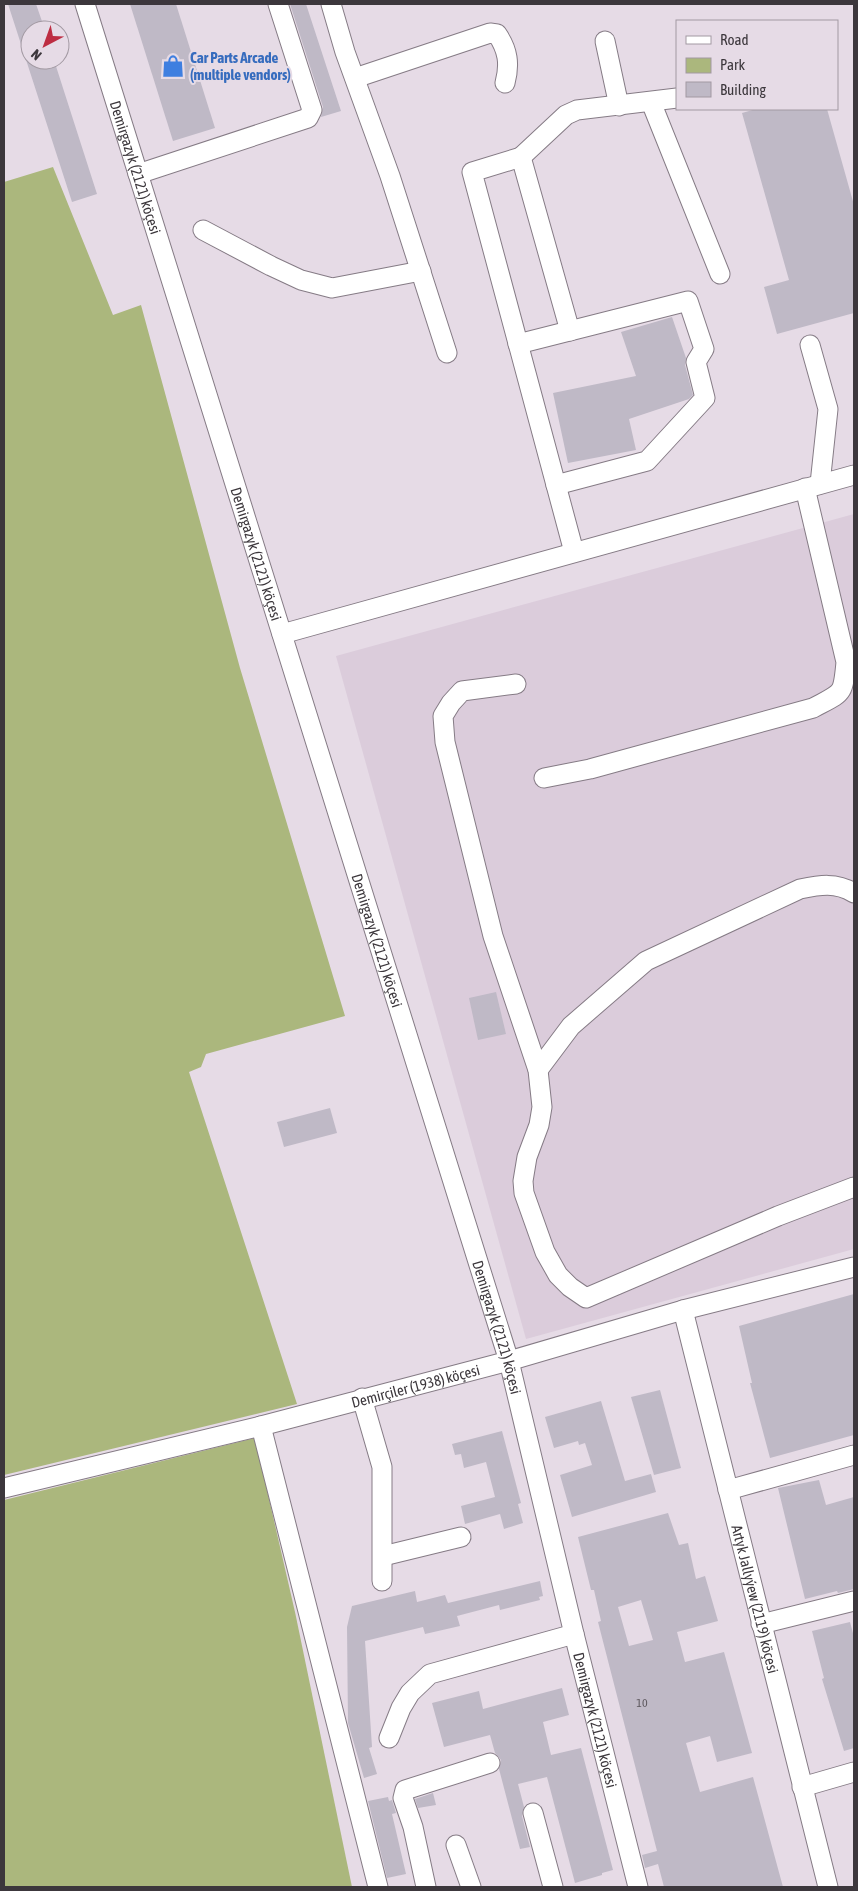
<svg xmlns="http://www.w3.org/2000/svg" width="858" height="1891" viewBox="0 0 858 1891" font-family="'Asap Condensed',sans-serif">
<rect width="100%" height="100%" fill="#e6dbe6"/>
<polygon fill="#dbccdb" points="854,514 854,1249 526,1339 336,656"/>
<g fill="#abb77d">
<polygon points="53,167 113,315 141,305 240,668 345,1016 206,1054 201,1067 189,1072 297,1404 4,1475 4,182"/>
<polygon points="255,1438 295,1612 352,1887 4,1887 4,1500"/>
</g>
<g fill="#bfb9c6" fill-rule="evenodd">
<polygon points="8,4 36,4 45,30 30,30 30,60 54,60 97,194 72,202"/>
<polygon points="130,4 176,4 215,128 173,141"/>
<polygon points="290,4 306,4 341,111 321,117 323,107"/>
<polygon points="756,109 827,109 854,205 854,313 777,334 764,287 789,280 742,113"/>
<polygon points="672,317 686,358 685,365 693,395 689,399 629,419 636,450 568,463 553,393 636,376 621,332"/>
<polygon points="496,992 506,1034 478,1040 469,998"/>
<polygon points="330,1108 337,1133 284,1147 277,1122"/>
<polygon points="854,1294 854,1435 770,1458 750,1383 752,1383 739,1326"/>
<polygon points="660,1390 681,1468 654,1475 631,1397"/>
<polygon points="601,1401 625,1481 651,1474 656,1492 572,1517 560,1475 592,1465 585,1443 579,1445 578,1441 554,1448 545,1417"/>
<polygon points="502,1431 521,1503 518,1504 523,1523 504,1529 500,1514 465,1524 461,1506 495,1497 486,1462 464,1468 461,1454 455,1455 452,1444"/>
<polygon points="819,1480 826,1505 854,1497 854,1589 838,1593 837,1591 805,1599 778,1488"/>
<path d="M668 1513 679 1545 688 1543 696 1579 705 1576 718 1621 677 1632 685 1662 724 1652 752 1753 717 1762 710 1736 686 1743 700 1792 753 1777 783 1887H664L658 1864 645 1868 642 1855 657 1851 598 1622 601 1621 594 1590H591L578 1537ZM641 1600 653 1640 629 1646 618 1607Z"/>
<polygon points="540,1581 543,1596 539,1597 540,1600 500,1610 499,1605 457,1616 460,1626 425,1634 423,1627 365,1641 372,1747 369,1748 377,1774 364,1778 348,1723 347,1627 352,1606 415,1591 417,1602 445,1595 448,1603"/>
<polygon points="850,1622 854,1637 854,1748 844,1751 822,1679 824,1678 812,1631"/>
<polygon points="562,1688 569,1715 543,1722 551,1755 581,1748 613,1870 602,1873 602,1875 575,1883 547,1777 518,1784 524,1807 522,1816 530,1847 520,1849 499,1769 501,1760 495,1753 490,1735 444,1747 432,1703 479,1691 483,1709"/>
<polygon points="433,1793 436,1805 418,1808 415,1799"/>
<polygon points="388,1797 389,1801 392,1800 396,1813 392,1814 406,1874 387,1878 368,1801"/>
</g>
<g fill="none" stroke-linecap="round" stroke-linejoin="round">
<defs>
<g id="minor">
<path id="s1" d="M85 4 509 1361 574 1634 638 1887"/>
<polyline points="331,4 345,52 390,176 447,353"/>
<polyline points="605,41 619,106"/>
<path d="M355 78 490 33 497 34C508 50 510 64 505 83"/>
<polyline points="651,102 720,274"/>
<polyline points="521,157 566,115 577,110 677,98"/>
<polyline points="138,174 308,118 312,110 278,4"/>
<polyline points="203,230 271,266 301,280 332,288 421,271"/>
<polyline points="570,331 521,157 472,172 574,552"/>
<polyline points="518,344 688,301 704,349 696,362 705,398 647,461 556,485"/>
<polyline points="810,345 828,409 820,484"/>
<polyline points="282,634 854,475"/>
<polyline points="516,684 462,691 451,703 443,716 445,742 493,936 538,1070 542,1107 539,1125 527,1157 523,1181 524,1193 545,1252 558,1275 570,1287 586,1298 778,1216 854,1187"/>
<path d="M544 778 590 769 813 708C843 692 843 696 846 662L805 488"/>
<path d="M538 1070 571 1026 646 961 800 889C820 885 836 882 854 893"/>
<path id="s2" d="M683 1310 828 1887"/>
<polyline points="362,1398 382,1467 382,1581"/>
<polyline points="261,1426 378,1887"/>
<path id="s3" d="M4 1488 261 1426 509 1361 683 1310 854 1267"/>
<polyline points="728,1490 854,1455"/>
<polyline points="383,1556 461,1537"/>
<polyline points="761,1624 854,1601"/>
<polyline points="389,1738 401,1708 410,1693 430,1674 574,1634"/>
<polyline points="802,1787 854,1772"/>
<polyline points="533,1813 553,1887"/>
<polyline points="456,1845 471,1887"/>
<polyline points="426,1887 413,1827 403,1798 405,1790 490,1763"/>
</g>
</defs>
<use href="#minor" stroke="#857b85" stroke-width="21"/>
<use href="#minor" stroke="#fff" stroke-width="19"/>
</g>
<defs>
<symbol id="shop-bare" viewBox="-9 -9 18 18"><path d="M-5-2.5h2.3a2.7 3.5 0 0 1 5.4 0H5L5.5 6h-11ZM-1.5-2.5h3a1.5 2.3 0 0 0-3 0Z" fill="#3f7fe0" stroke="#e6dbe6" stroke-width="2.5" paint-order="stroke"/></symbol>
</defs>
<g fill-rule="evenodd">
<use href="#shop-bare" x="157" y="50" width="32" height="32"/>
</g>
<g text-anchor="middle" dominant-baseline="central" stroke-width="4" stroke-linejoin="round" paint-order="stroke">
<g font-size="12" fill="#5d585e">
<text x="642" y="1703">10</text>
</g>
<g font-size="15" font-weight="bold" fill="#366cbe" stroke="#e6dbe6" text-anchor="start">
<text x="190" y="57">Car Parts Arcade<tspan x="190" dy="17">(multiple vendors)</tspan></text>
</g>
<g font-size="15" fill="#3c373c" stroke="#e6dbe6">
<text stroke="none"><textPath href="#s1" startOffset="171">Demirgazyk (2121) köçesi</textPath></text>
<text stroke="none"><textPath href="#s1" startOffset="576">Demirgazyk (2121) köçesi</textPath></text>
<text stroke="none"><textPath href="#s1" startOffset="981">Demirgazyk (2121) köçesi</textPath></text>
<text stroke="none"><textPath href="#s1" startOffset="1386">Demirgazyk (2121) köçesi</textPath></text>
<text stroke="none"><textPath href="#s3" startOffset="424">Demirçiler (1938) köçesi</textPath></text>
<text stroke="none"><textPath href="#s2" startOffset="298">Artyk Jallyýew (2119) köçesi</textPath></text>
<text stroke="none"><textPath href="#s1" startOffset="1791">Demirgazyk (2121) köçesi</textPath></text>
</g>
</g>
<rect width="858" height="1891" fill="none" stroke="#3c373c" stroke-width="10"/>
<rect x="676" y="20" width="162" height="90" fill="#e6dbe6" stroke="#a299a2"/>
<rect x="686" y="36" width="25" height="8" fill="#ffffff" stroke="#a299a2"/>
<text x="720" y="45" font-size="15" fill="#3c373c">Road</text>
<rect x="686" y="58" width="25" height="15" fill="#abb77d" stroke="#a299a2"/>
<text x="720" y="70" font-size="15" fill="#3c373c">Park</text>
<rect x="686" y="82" width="25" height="15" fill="#bfb9c6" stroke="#a299a2"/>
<text x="720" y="95" font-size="15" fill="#3c373c">Building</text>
<g transform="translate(45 45) rotate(221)"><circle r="24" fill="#e6dbe6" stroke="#a299a2"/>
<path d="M0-4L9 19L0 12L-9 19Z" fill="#bd2d42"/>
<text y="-8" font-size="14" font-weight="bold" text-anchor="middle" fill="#3c373c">N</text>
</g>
</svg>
